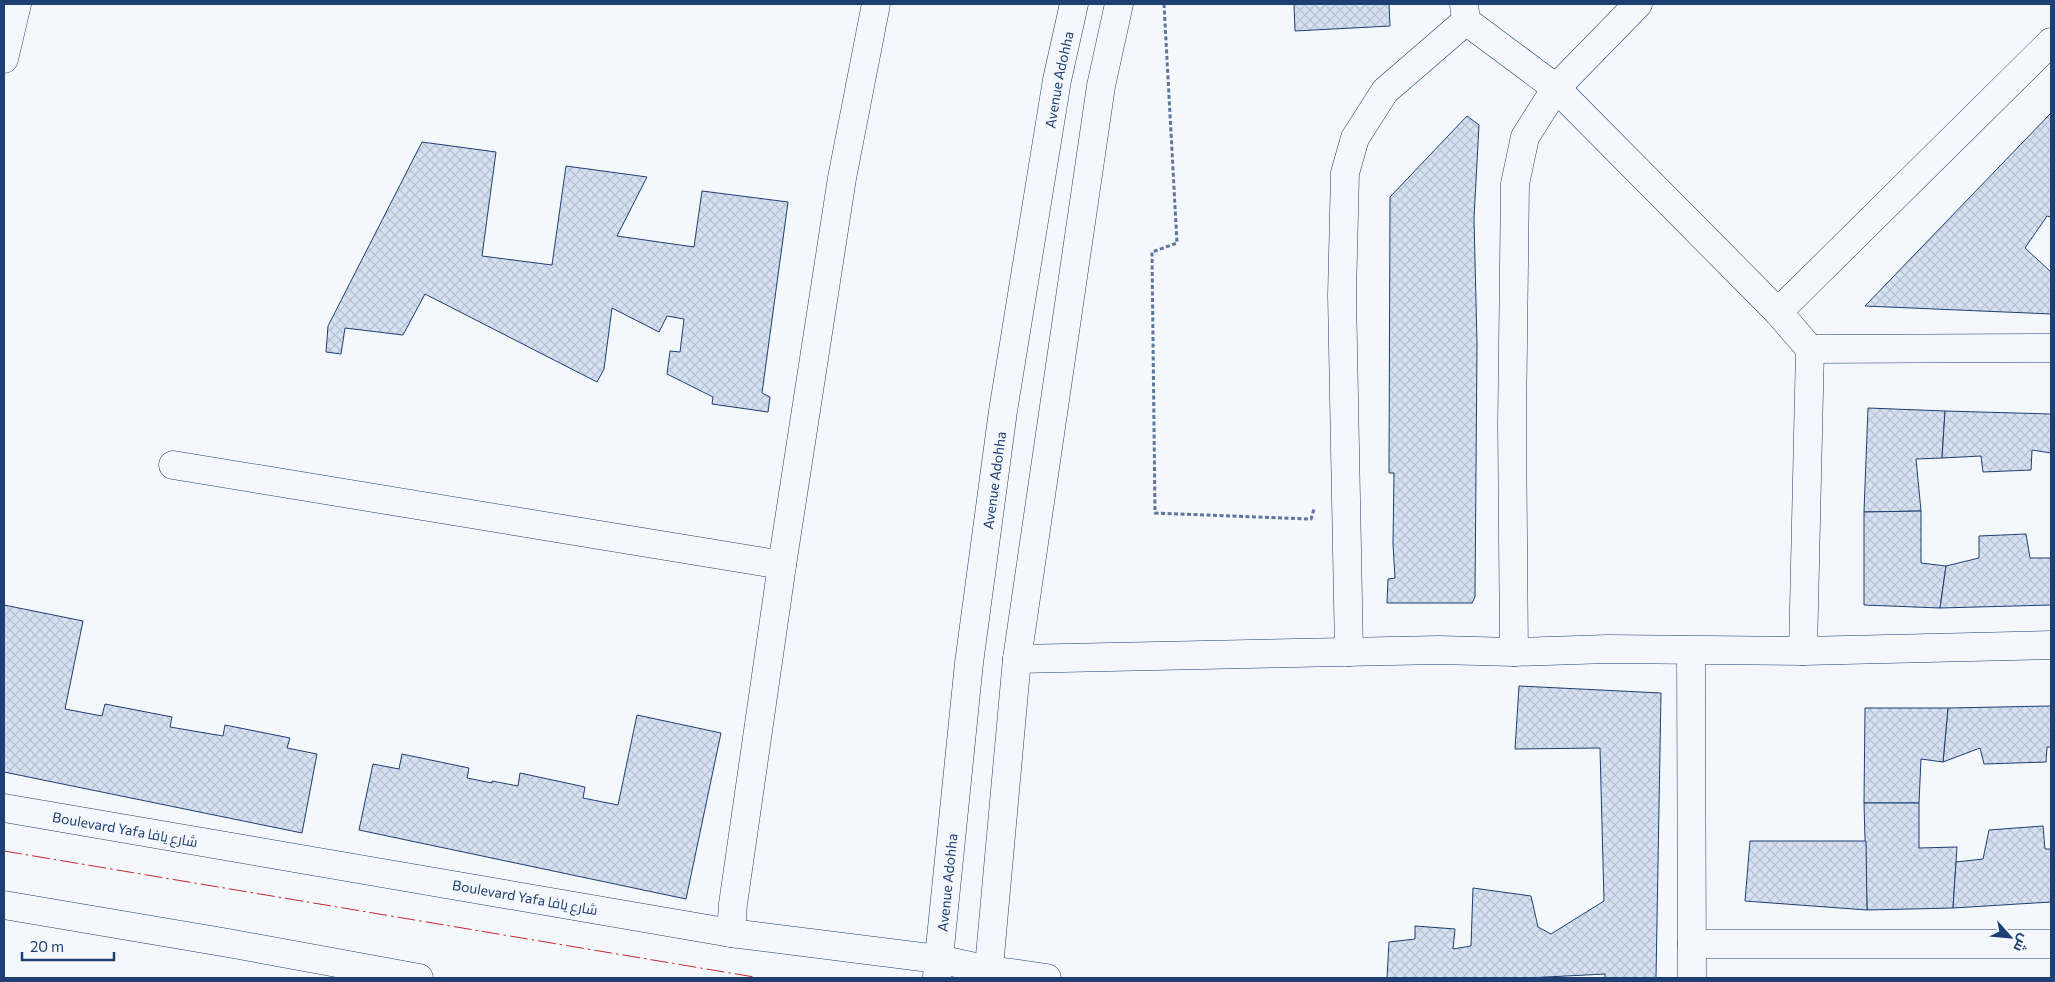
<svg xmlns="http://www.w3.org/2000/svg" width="2055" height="982" viewBox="0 0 2055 982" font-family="Commissioner,Cairo,sans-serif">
<defs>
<pattern id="building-cross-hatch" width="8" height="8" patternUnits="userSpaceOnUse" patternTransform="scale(1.25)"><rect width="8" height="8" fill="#d5e0f0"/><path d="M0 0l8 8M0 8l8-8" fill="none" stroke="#b6c1d1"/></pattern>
</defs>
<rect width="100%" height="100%" fill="#f4f7fb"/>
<g fill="url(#building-cross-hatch)" stroke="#1d3f73">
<polygon points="1294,4 1389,4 1390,26 1295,31"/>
<polygon points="2051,113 2051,217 2047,216 2025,248 2051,272 2051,314 1865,306"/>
<polygon points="1467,116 1479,125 1474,218 1477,344 1475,597 1472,603 1387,603 1388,579 1395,578 1393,544 1394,473 1389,473 1390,197"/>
<polygon points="422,142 496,152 482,256 552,265 566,166 647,177 617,236 694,247 702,191 788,202 762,393 770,397 768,412 712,404 713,397 667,374 670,351 680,352 684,319 667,316 659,332 612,308 604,369 597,382 425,294 403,335 345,328 341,354 326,352 328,326"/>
<polygon points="1868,408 1945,411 1942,458 1916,459 1921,511 1864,512"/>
<polygon points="1945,411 2051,414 2051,453 2032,450 2031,470 1983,472 1981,456 1942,458"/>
<polygon points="1921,511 1921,563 1946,566 1940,608 1864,605 1864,512"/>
<polygon points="2026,534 2030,558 2051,558 2051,605 1940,608 1946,566 1979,558 1979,536"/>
<polygon points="4,605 83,621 65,709 102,716 105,704 172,717 170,727 223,736 225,725 290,738 287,748 317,754 302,833 4,772"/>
<polygon points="1519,686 1661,693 1656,978 1605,978 1605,974 1527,978 1387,978 1389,942 1415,939 1415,926 1455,929 1453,949 1471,946 1473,888 1531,896 1538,927 1551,934 1604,901 1600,748 1515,749"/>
<polygon points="2051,706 2051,747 2047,747 2046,762 1984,764 1980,748 1943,762 1948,708"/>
<polygon points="1865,708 1948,708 1943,762 1921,759 1919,803 1864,803"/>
<polygon points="637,715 721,733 686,899 359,830 373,764 399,769 402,754 469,768 467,778 492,783 492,781 518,786 520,773 585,787 583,798 618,805"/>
<polygon points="1864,803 1919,803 1919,848 1957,847 1953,908 1867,910"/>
<polygon points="2043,826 2045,849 2051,849 2051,902 1953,908 1956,862 1983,859 1989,830"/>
<polygon points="1750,841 1866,841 1867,910 1745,901"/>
</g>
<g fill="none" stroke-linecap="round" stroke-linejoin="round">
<defs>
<g id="minor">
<polyline points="1464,4 1466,21 1556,88 1778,312"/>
<polyline points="4,59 17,4"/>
<polyline points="1810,349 2051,348"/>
<polyline points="173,465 782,565"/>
<polyline points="1691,651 1692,978"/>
<polyline points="1803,651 1810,349 1778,312 2051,42"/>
<polyline points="1349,652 1342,295 1345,173 1355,138 1385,91 1466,21"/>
<polyline points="1514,652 1512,424 1515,184 1525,137 1556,88 1638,4"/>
<polyline points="1017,659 1439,650 1514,652 1608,649 1803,651 2051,645"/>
<polyline points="4,808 731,933 938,959 989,970 1047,978"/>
<polyline points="4,905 228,943 419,978"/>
<polyline points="731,933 733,904 782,565 842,178 876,4"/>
<polyline points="1692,944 2051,944"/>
<path id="s1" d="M937 977 969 663 1003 411 1057 80 1074 4"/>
<polyline points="988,978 1017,659 1101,86 1119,4"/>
</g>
</defs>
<use href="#minor" stroke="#1d3f73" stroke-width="29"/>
<polyline stroke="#5e769c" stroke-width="3" stroke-dasharray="4 2.5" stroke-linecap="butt" points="1164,4 1177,243 1152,252 1155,513 1311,519 1314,509"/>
<use href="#minor" stroke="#f4f7fb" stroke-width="28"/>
<polyline stroke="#c62828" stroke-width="1" stroke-dasharray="18 4 2.5 4" stroke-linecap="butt" points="4,851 760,978"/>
</g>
<g text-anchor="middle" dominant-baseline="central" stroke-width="4" stroke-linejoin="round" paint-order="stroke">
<g font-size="14" fill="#1d3f73" stroke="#f4f7fb">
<text stroke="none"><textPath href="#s1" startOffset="906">Avenue Adohha</textPath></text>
<text stroke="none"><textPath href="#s1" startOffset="500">Avenue Adohha</textPath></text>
<text transform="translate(125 829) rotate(10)">Boulevard Yafa شارع يافا</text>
<text stroke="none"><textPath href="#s1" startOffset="95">Avenue Adohha</textPath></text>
<text transform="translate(525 897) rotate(10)">Boulevard Yafa شارع يافا</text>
</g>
</g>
<rect width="2055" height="982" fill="none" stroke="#1d3f73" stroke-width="10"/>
<g transform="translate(2010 937) rotate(117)" stroke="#f4f7fb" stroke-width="4" paint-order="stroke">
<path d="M0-4L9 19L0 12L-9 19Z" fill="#1d3f73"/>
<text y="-8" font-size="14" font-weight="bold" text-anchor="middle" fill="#1d3f73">ش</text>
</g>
<path d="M22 952v8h92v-8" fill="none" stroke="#1d3f73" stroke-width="2.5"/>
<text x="30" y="952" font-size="15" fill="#1d3f73" stroke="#f4f7fb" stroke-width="4" paint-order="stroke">20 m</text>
</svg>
